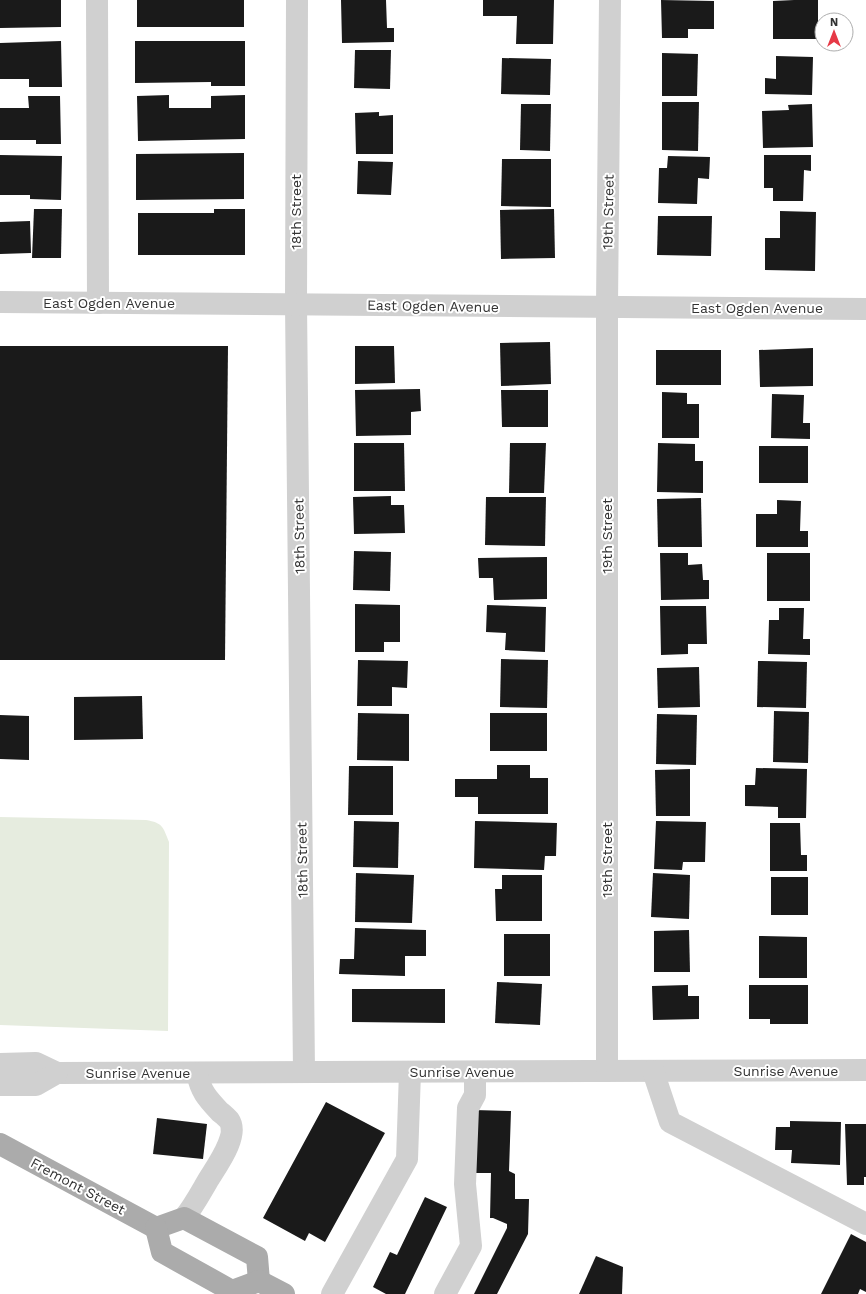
<svg xmlns="http://www.w3.org/2000/svg" width="866" height="1294" viewBox="0 0 866 1294" font-family="'Work Sans',sans-serif">
<rect width="100%" height="100%" fill="#fff"/>
<path fill="#e6ecdf" d="M0 817 146 820C163 823 163 827 169 842L168 1031 0 1025Z"/>
<g fill="#1a1a1a">
<polygon points="0,0 61,0 61,27 0,28"/>
<rect x="137" y="0" width="107" height="27"/>
<polygon points="341,0 386,0 387,28 394,28 394,42 342,43"/>
<polygon points="483,0 554,0 553,44 516,44 517,16 483,16"/>
<polygon points="661,0 714,1 714,29 688,29 688,38 662,38"/>
<polygon points="794,0 818,0 818,39 773,39 773,1"/>
<polygon points="61,41 62,87 29,87 29,79 0,79 0,43"/>
<polygon points="135,41 245,41 245,86 211,86 211,82 135,83"/>
<polygon points="355,50 391,50 390,89 354,88"/>
<polygon points="662,53 698,54 697,96 662,96"/>
<polygon points="776,56 813,57 812,95 765,94 765,78 776,79"/>
<polygon points="502,58 551,59 550,95 501,94"/>
<polygon points="169,95 169,108 211,108 211,96 245,95 245,139 138,141 137,96"/>
<polygon points="28,96 60,96 61,144 36,144 36,140 0,140 0,108 29,108"/>
<polygon points="662,102 699,102 698,151 662,150"/>
<polygon points="521,104 551,104 550,151 520,150"/>
<polygon points="812,104 813,147 763,148 762,111 789,110 788,105"/>
<polygon points="379,112 379,116 393,115 393,154 356,154 355,113"/>
<polygon points="244,153 244,199 136,200 136,154"/>
<polygon points="0,155 62,156 61,200 30,199 30,195 0,195"/>
<polygon points="764,155 811,155 811,171 804,170 803,201 773,201 773,188 764,188"/>
<polygon points="668,156 710,157 709,179 698,178 697,204 658,203 659,168 667,168"/>
<polygon points="502,159 551,159 551,207 501,206"/>
<polygon points="358,161 393,162 391,195 357,194"/>
<polygon points="34,209 62,209 61,258 32,258"/>
<polygon points="214,209 245,209 245,255 138,255 138,213 214,213"/>
<polygon points="554,209 555,258 501,259 500,210"/>
<polygon points="780,211 816,212 815,271 765,270 765,238 780,238"/>
<polygon points="658,216 712,216 711,256 657,255"/>
<polygon points="30,221 31,253 0,254 0,222"/>
<polygon points="550,342 551,384 501,386 500,343"/>
<polygon points="0,346 228,346 225,660 0,660"/>
<polygon points="355,346 394,346 395,383 355,384"/>
<polygon points="813,348 813,386 760,387 759,350"/>
<rect x="656" y="350" width="65" height="35"/>
<polygon points="420,389 421,411 411,412 411,435 356,436 355,390"/>
<polygon points="501,390 548,390 548,427 502,427"/>
<polygon points="662,392 687,393 687,404 699,404 699,438 662,438"/>
<polygon points="772,394 804,395 803,423 810,423 810,439 771,438"/>
<polygon points="354,443 404,443 405,491 354,491"/>
<polygon points="510,443 546,443 544,493 509,493"/>
<polygon points="658,443 695,444 695,461 703,461 703,493 657,492"/>
<rect x="759" y="446" width="49" height="37"/>
<polygon points="391,496 391,505 404,505 405,533 354,534 353,497"/>
<polygon points="486,497 546,497 545,546 485,545"/>
<polygon points="701,498 702,547 658,547 657,499"/>
<polygon points="777,500 801,501 800,531 808,531 808,547 756,547 756,514 777,514"/>
<polygon points="354,551 391,552 390,591 353,590"/>
<polygon points="660,553 688,553 688,565 702,564 703,580 709,580 709,599 661,600"/>
<rect x="767" y="553" width="43" height="48"/>
<polygon points="547,557 547,599 494,600 493,578 479,578 478,558"/>
<polygon points="355,604 400,605 400,642 384,642 384,652 355,652"/>
<polygon points="487,605 546,607 545,652 505,650 506,633 486,632"/>
<polygon points="660,606 706,606 707,644 688,644 688,654 661,655"/>
<polygon points="779,608 804,608 803,639 810,639 810,655 768,654 769,620 779,620"/>
<polygon points="501,659 548,660 547,708 500,707"/>
<polygon points="358,660 408,661 407,688 392,687 392,706 357,706"/>
<polygon points="758,661 807,662 806,708 757,707"/>
<polygon points="699,667 700,707 658,708 657,668"/>
<polygon points="142,696 143,739 74,740 74,697"/>
<polygon points="774,711 809,712 808,763 773,762"/>
<polygon points="358,713 409,714 409,761 357,760"/>
<rect x="490" y="713" width="57" height="38"/>
<polygon points="657,714 697,715 696,765 656,764"/>
<polygon points="0,715 29,716 29,760 0,759"/>
<polygon points="497,765 530,765 530,778 548,778 548,814 478,814 478,797 455,797 455,779 497,779"/>
<polygon points="349,766 393,766 393,815 348,815"/>
<polygon points="756,768 807,769 806,818 778,818 778,807 745,806 745,785 755,785"/>
<polygon points="690,769 690,816 656,816 655,770"/>
<polygon points="354,821 399,822 398,868 353,867"/>
<polygon points="475,821 557,823 556,856 545,856 544,870 474,868"/>
<polygon points="656,821 706,822 705,862 683,862 682,870 654,869"/>
<polygon points="770,823 800,823 801,855 807,855 807,871 770,871"/>
<polygon points="356,873 414,875 412,923 355,922"/>
<polygon points="653,873 690,875 689,919 651,917"/>
<polygon points="502,875 542,875 542,921 496,921 495,889 502,889"/>
<rect x="771" y="877" width="37" height="38"/>
<polygon points="355,928 426,930 426,956 405,956 405,976 339,974 340,959 354,959"/>
<polygon points="689,930 690,972 654,972 654,931"/>
<rect x="504" y="934" width="46" height="42"/>
<polygon points="759,936 807,937 807,978 759,978"/>
<polygon points="497,982 542,984 540,1025 495,1023"/>
<polygon points="688,985 688,996 699,996 699,1019 653,1020 652,986"/>
<polygon points="749,985 808,985 808,1024 770,1024 770,1019 749,1019"/>
<polygon points="352,989 445,989 445,1023 352,1022"/>
<polygon points="326,1102 385,1133 325,1242 309,1233 305,1241 263,1218"/>
<polygon points="474,1110 511,1111 509,1171 515,1174 515,1199 529,1199 528,1234 497,1294 474,1294 507,1228 507,1224 493,1218 490,1218 491,1173 472,1173"/>
<polygon points="157,1118 207,1124 203,1159 153,1154"/>
<polygon points="790,1121 841,1122 840,1165 791,1163 792,1150 775,1150 776,1127 790,1127"/>
<polygon points="845,1124 866,1124 866,1177 864,1177 864,1185 847,1185"/>
<polygon points="425,1197 447,1207 405,1294 386,1294 373,1287 390,1252 397,1255"/>
<polygon points="851,1234 866,1242 866,1292 860,1289 858,1294 821,1294"/>
<polygon points="596,1256 623,1267 622,1294 579,1294"/>
</g>
<g fill="none" stroke-linecap="round" stroke-linejoin="round">
<g stroke="#d0d0d0" stroke-width="22">
<polyline points="97,0 98,303"/>
<polyline points="297,0 296,304 304,1072"/>
<polyline points="0,302 866,309"/>
<polyline points="0,1064 36,1063 57,1073 866,1070"/>
<polyline points="607,1071 607,306 610,0"/>
<polyline points="653,1071 670,1122 866,1224"/>
<polyline points="0,1085 36,1085 57,1073"/>
<path d="M184 1218C193 1207 200 1194 207 1182 215 1168 240 1136 229 1120 226 1117 223 1114 220 1112 207 1098 201 1092 197 1073"/>
<polyline points="332,1294 407,1159 410,1072"/>
<polyline points="445,1294 471,1246 465,1184 468,1108 475,1095 475,1072"/>
</g>
<g stroke="#ababab" stroke-width="22">
<polyline points="0,1144 156,1228 184,1218 257,1257 259,1281"/>
<polyline points="156,1228 162,1252 232,1291 259,1281 284,1294"/>
</g>
</g>
<g text-anchor="middle" dominant-baseline="central" stroke-width="4" stroke-linejoin="round" paint-order="stroke">
<g font-size="14" fill="#333" stroke="#fff">
<text transform="translate(296 212) rotate(-90)">18th Street</text>
<text transform="translate(608 212) rotate(-89)">19th Street</text>
<text x="109" y="303">East Ogden Avenue</text>
<text transform="translate(433 306) rotate(1)">East Ogden Avenue</text>
<text x="757" y="308">East Ogden Avenue</text>
<text transform="translate(299 536) rotate(-91)">18th Street</text>
<text transform="translate(607 536) rotate(-90)">19th Street</text>
<text transform="translate(302 860) rotate(-91)">18th Street</text>
<text transform="translate(607 860) rotate(-90)">19th Street</text>
<text x="786" y="1071">Sunrise Avenue</text>
<text x="462" y="1072">Sunrise Avenue</text>
<text x="138" y="1073">Sunrise Avenue</text>
<text transform="translate(78 1186) rotate(28)">Fremont Street</text>
</g>
</g>
<g transform="translate(834 32)"><circle r="19" fill="#ffffff" stroke="#adadad"/>
<path d="M0-3L7 15L0 10L-7 15Z" fill="#e63946"/>
<text y="-6" font-size="11" font-weight="bold" text-anchor="middle" fill="#333333">N</text>
</g>
</svg>
